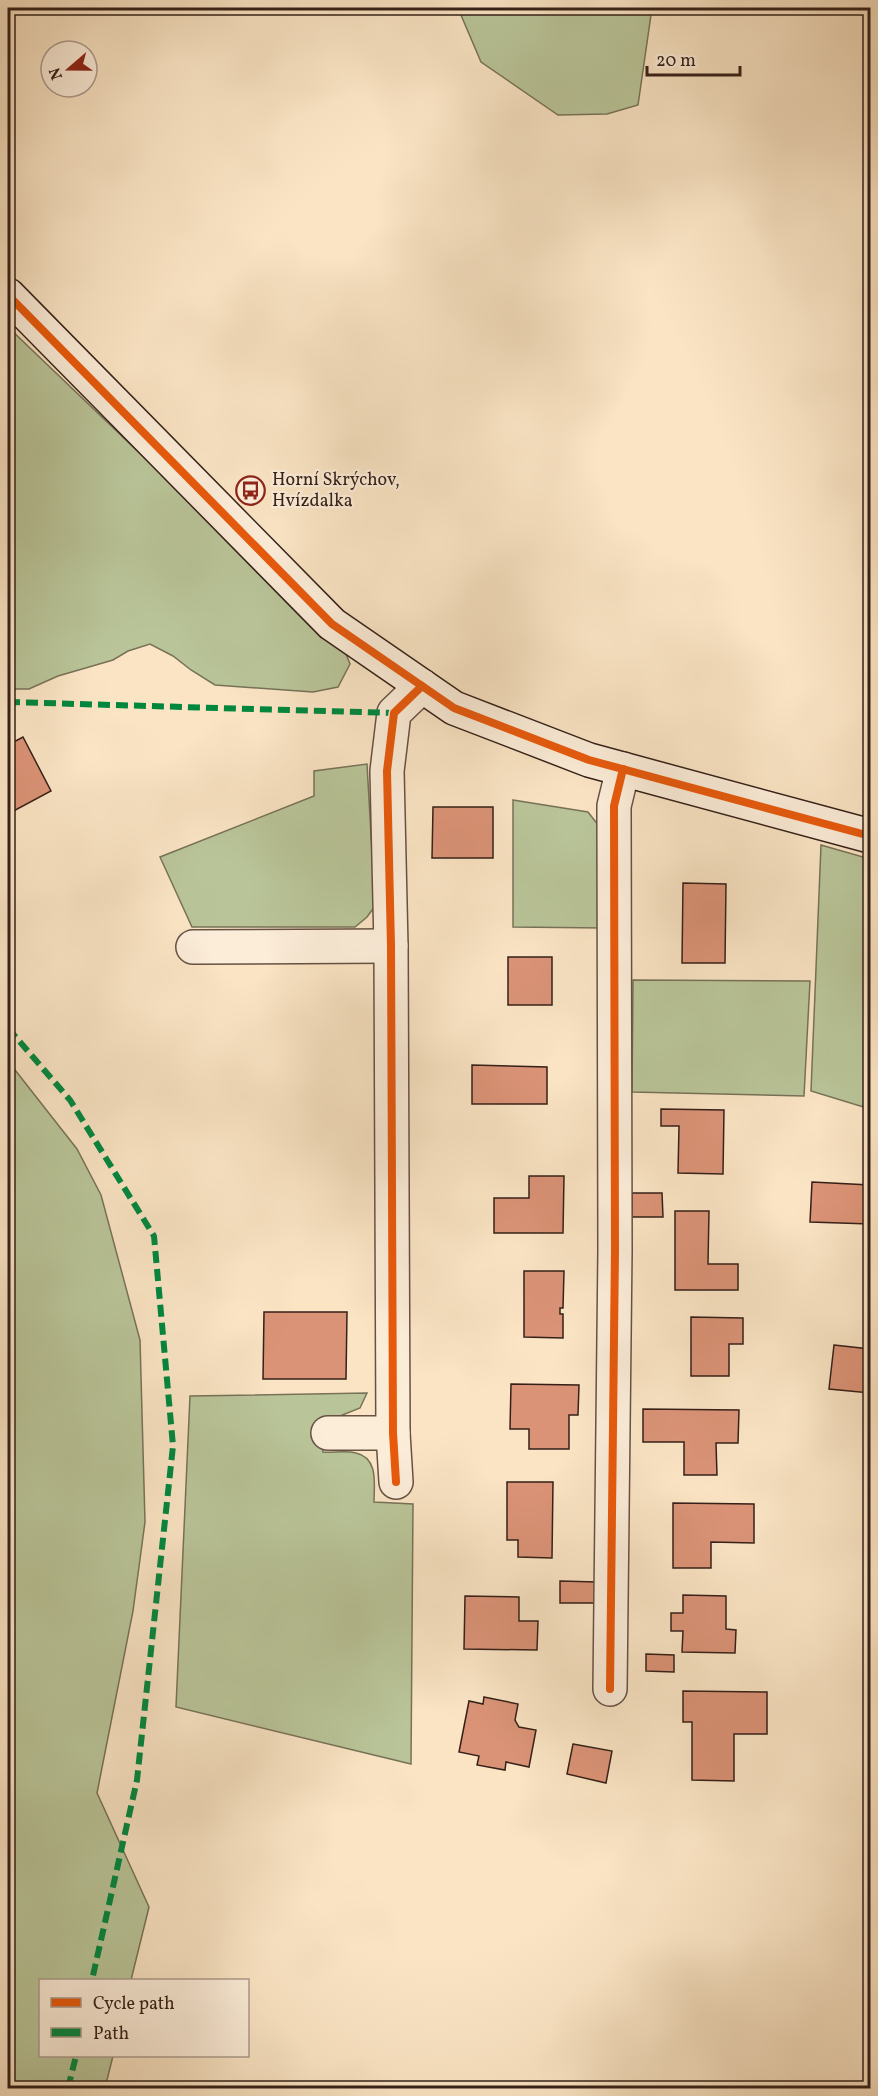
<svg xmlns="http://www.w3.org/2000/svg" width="878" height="2096" viewBox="0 0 878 2096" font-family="Vollkorn,serif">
<rect width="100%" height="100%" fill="#fae4c4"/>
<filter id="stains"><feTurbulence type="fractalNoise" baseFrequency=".00333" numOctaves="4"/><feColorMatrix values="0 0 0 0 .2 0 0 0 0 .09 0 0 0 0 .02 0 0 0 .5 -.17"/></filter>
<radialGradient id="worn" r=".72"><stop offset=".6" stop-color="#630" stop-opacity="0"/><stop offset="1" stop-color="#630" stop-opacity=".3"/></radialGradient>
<g fill="#b9c599" stroke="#777258" stroke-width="1.5">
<polygon points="458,8 652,8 638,105 607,114 558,115 481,62"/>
<polygon points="8,327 344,649 350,664 338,687 313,692 215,685 191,670 173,656 150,644 128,651 113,660 58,676 29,689 8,689"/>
<polygon points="367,764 375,906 367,917 355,927 192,927 160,857 314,796 314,771"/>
<polygon points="513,800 588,812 602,830 604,928 513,927"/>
<polygon points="821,845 870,859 870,1109 811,1091"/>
<polygon points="633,980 810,981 804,1096 632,1092"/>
<polygon points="8,1061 77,1149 101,1195 140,1340 145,1522 133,1611 97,1793 149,1907 131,1980 40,1980 40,2056 113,2056 105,2088 8,2088"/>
<path d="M367 1393 360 1408 340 1416 322 1417 323 1452C333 1453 346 1450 356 1453 379 1458 374 1485 374 1502L413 1504 411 1764 176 1707 190 1396Z"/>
</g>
<g fill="#db9377" stroke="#352018" stroke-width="1.5">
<polygon points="23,737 51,791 8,814 8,745"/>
<polygon points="433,807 493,807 493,858 432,858"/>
<polygon points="683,883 726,884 725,963 682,963"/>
<rect x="508" y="957" width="44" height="48"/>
<polygon points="472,1065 547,1067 547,1104 472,1104"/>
<polygon points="661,1109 724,1110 723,1174 678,1173 679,1126 661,1126"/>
<polygon points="529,1176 564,1176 563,1233 494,1233 494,1198 529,1198"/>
<polygon points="812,1182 870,1185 870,1224 810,1222"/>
<polygon points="632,1193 662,1193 663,1217 632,1217"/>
<polygon points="675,1211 709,1211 708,1264 738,1264 738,1290 675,1290"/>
<polygon points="524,1271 564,1271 563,1308 560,1308 560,1314 563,1314 563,1338 524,1337"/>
<polygon points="264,1312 347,1312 346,1379 263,1379"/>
<polygon points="691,1317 743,1318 743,1344 729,1344 729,1376 691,1376"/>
<polygon points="834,1345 870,1349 870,1393 829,1389"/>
<polygon points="511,1384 579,1385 578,1415 569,1415 569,1449 529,1449 529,1429 510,1429"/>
<polygon points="643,1409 739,1410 738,1443 716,1443 717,1475 684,1475 684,1442 643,1442"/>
<polygon points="507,1482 553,1482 552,1558 518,1557 518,1540 507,1540"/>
<polygon points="673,1503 754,1504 754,1543 711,1542 711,1568 673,1568"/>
<polygon points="560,1581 597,1582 597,1603 560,1603"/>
<polygon points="683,1595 726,1596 726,1629 736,1630 735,1653 682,1652 683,1631 671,1631 671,1613 683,1613"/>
<polygon points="465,1596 519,1597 519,1621 538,1621 537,1650 464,1649"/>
<polygon points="646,1654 674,1655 674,1672 646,1671"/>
<polygon points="683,1691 767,1692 767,1734 734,1734 734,1781 692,1780 692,1722 683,1722"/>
<polygon points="484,1697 518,1704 515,1720 519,1727 536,1730 529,1767 506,1762 505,1770 477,1765 479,1756 459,1752 469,1701 483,1704"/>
<polygon points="573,1744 612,1751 606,1783 567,1774"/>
</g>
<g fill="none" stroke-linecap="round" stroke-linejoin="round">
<defs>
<g id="street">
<polyline points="193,947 391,946"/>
<polyline points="328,1433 393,1433"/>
<polyline points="396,1482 393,1433 391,946 387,771 394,713 422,686"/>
<polyline points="610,1689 615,1250 614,806 623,769"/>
</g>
<polyline id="secondary" points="8,295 332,624 454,708 589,760 870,836"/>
</defs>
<use href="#street" stroke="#665143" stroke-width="36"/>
<use href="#secondary" stroke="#352018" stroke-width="36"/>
<use href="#street" stroke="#fcedd9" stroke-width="33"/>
<use href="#secondary" stroke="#fcedd9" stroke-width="33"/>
<g stroke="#00873e" stroke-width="6" stroke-dasharray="12 6" stroke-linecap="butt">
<polyline points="8,702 394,713"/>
<polyline points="8,1028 70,1100 154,1236 173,1446 137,1780 92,1980"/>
<polyline points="68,2088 76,2056"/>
</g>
<defs>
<g id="cycleway">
<polyline points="8,295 332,624 454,708 589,760 870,836"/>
<polyline points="396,1482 393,1433 391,946 387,771 394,713 422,686"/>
<polyline points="610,1689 615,1250 614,806 623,769"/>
</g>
</defs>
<use href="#cycleway" stroke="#fcedd9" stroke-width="11"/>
<use href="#cycleway" stroke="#e8590c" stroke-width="8"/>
</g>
<defs>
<symbol id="bus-ring" viewBox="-11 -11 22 22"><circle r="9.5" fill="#fcedd9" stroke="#8f2418" stroke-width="1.5"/><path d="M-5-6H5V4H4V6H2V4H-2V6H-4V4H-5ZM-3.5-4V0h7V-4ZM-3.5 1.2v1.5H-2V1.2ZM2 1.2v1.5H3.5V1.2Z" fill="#8f2418"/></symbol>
</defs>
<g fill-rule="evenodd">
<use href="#bus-ring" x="234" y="474" width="33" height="33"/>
</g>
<g text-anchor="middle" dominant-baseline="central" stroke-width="4.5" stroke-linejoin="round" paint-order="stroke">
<g font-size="18" fill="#352018" stroke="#fcedd9" text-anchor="start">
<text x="272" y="480">Horní Skrýchov,<tspan x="272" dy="21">Hvízdalka</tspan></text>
</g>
</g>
<rect width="878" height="2096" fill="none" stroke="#fae4c4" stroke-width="30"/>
<rect x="9" y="9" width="860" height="2078" fill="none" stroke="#352018" stroke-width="3"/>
<rect x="15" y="15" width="848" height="2066" fill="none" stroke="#352018" stroke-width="1.5"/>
<rect x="39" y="1979" width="210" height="78" fill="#fcedd9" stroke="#ac9b8c" stroke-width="1.5"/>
<rect x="51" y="1998" width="30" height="9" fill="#e8590c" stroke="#ac9b8c" stroke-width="1.5"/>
<text x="93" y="2009" font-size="18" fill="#352018">Cycle path</text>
<rect x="51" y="2028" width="30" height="9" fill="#00873e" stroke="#ac9b8c" stroke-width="1.5"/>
<text x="93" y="2039" font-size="18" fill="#352018">Path</text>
<g transform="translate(69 69) rotate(250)"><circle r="28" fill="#fcedd9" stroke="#ac9b8c" stroke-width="1.5"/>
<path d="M0-4.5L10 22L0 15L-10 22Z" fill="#8f2418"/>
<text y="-9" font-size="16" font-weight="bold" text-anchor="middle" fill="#352018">N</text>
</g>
<path d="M647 66v9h93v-9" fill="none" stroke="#352018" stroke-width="3"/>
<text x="656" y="66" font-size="18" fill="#352018" stroke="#fcedd9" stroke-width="4.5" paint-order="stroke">20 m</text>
<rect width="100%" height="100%" filter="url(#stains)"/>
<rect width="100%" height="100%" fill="url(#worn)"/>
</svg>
